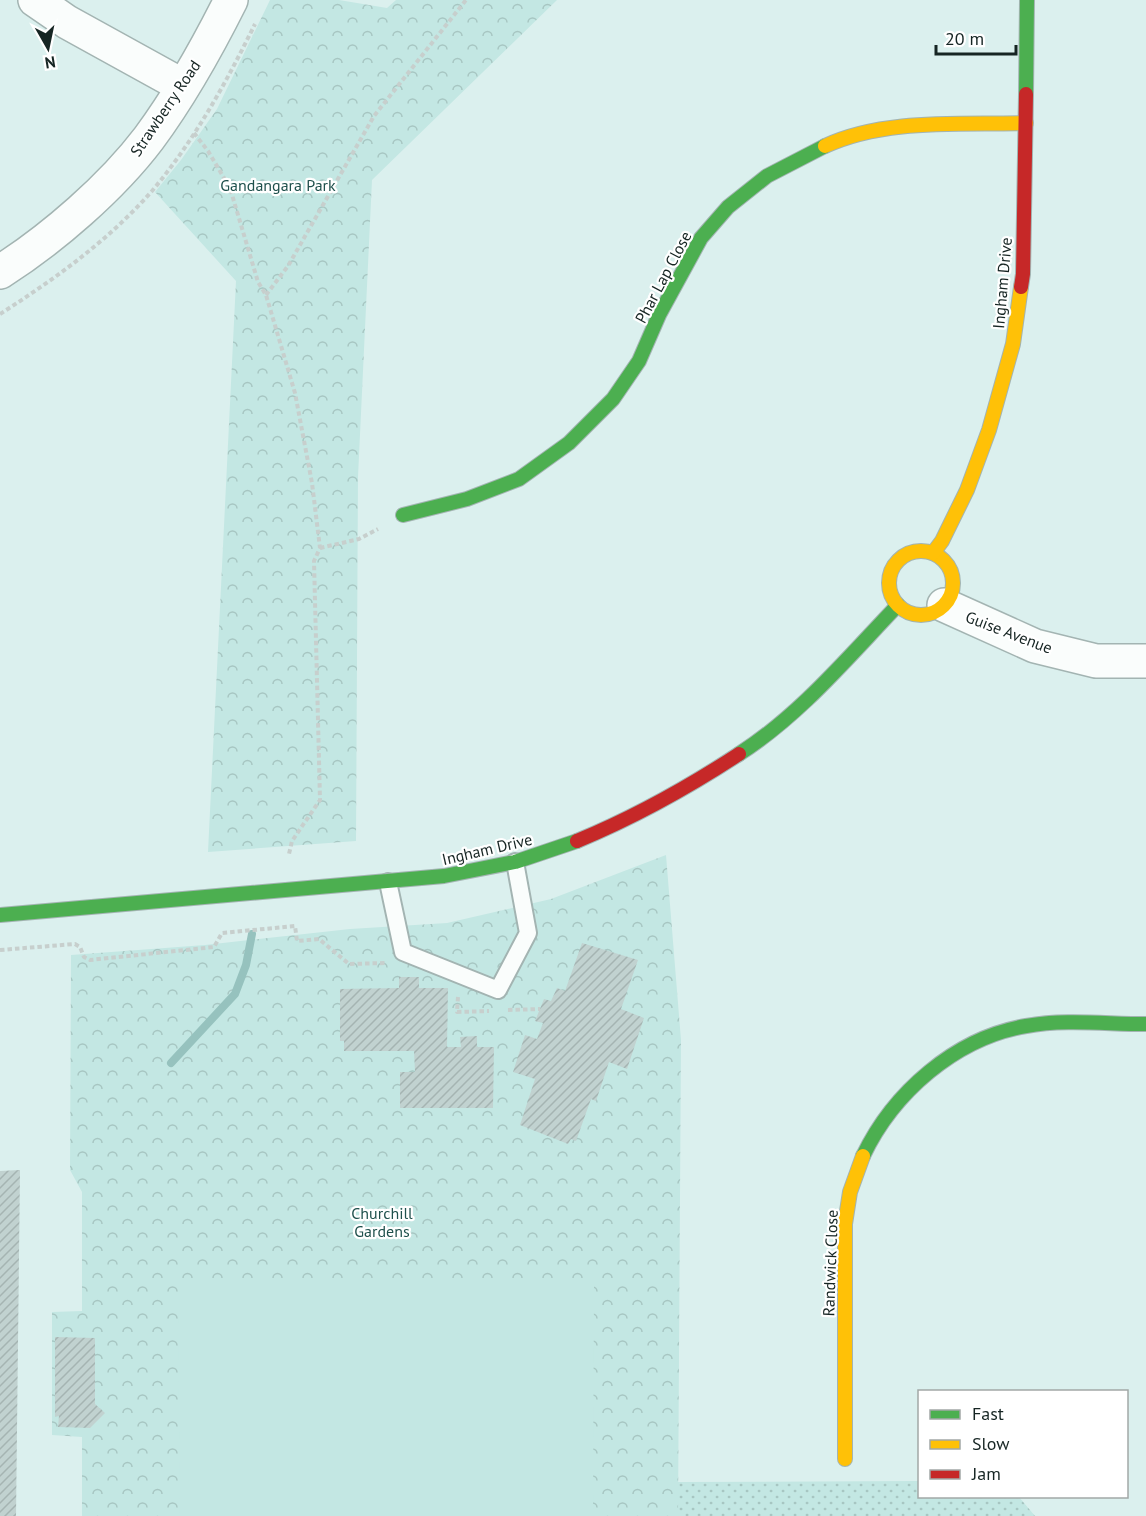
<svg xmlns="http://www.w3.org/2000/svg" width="1146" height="1516" viewBox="0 0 1146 1516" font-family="'PT Sans',sans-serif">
<defs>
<pattern id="grass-dots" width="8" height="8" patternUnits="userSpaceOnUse" patternTransform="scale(1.5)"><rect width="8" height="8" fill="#c3e7e3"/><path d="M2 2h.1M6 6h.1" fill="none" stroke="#a7c6c2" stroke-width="1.8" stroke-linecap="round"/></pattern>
<pattern id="park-crowns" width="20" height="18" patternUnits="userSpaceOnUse" patternTransform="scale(1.5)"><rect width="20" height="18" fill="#c3e7e3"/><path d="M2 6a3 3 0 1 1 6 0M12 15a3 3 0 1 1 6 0" fill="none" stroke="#a7c6c2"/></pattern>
<pattern id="building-hatch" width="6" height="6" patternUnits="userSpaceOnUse" patternTransform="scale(1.5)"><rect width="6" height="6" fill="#c1d2d0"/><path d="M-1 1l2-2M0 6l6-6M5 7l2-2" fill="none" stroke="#a5b4b2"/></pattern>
</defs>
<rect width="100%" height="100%" fill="#dbf0ee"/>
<polygon fill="url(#grass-dots)" points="919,1481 920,1496 1019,1497 1035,1516 678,1516 678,1482"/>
<g fill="url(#park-crowns)">
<polygon points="270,0 339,0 387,8 396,0 557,0 372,180 358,477 356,841 208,852 236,281 155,192 181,160 217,109"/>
<polygon points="666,855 681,1040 678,1516 82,1516 82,1437 52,1435 52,1312 82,1311 82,1192 70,1170 71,955 205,945 350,929 447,923 551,899"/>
</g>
<polygon fill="#c3e7e3" points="178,1283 594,1283 593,1516 180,1516"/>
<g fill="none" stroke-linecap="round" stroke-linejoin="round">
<polyline stroke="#96c2be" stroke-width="8" points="171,1063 235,994 246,965 252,934"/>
</g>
<g fill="url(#building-hatch)">
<polygon points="582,943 638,960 621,1009 644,1018 627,1069 609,1062 596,1101 591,1099 576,1141 571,1139 568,1144 520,1125 535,1079 513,1072 525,1035 537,1039 543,1023 535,1021 544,999 551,1001 557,988 565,991"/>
<polygon points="399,977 419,977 419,988 448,988 447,1047 461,1047 460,1037 477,1036 477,1047 494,1047 493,1108 400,1108 400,1072 415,1072 414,1051 344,1051 344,1041 340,1041 340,989 399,988"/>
<polygon points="20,1170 16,1516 0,1516 0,1171"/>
<polygon points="55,1337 95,1338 95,1404 105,1413 90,1428 58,1427 59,1416 55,1417"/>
</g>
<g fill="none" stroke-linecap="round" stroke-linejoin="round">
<defs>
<polyline id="lane" points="388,882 403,952 498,990 528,933 515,862"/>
<g id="street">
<polyline points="35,0 67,22 183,86"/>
<path d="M0 272C52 239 112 187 149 138 180 96 208 46 231 0"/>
<polyline points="944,605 1035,646 1096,661 1146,661"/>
</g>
<g id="fast">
<polyline points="1026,94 1027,0"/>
<polyline points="403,515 467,499 519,479 569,443 613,399 639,361 659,315 701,238 728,207 767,176 825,146"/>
<path d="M739 754C800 715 848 657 898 605"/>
<polyline points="0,915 444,876 515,862 577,841"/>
<path d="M863 1156C893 1093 955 1038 1026 1026 1065 1019 1106 1024 1146 1024"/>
</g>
<g id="slow">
<path d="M825 146C885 118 960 125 1026 123"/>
<circle cx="921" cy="583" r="32"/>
<polyline points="933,553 942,541 967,490 989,430 1013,344 1021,287"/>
<polyline points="845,1459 845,1224 850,1192 863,1156"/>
</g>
<g id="jam">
<polyline points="1021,287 1023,274 1026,94"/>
<path d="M577 841C635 817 687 788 739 754"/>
</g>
</defs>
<use href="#lane" stroke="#a3b4b2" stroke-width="20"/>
<use href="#street" stroke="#a3b4b2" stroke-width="36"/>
<use href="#fast" stroke="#a3b4b2" stroke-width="16"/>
<use href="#slow" stroke="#a3b4b2" stroke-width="16"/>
<use href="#jam" stroke="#a3b4b2" stroke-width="16"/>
<g stroke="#c7cfcd" stroke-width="4" stroke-dasharray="4.5 3" stroke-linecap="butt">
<polyline points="194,133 208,151 230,188 258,282 266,295 295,393 312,483 320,548 314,561 320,800 292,841 289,854"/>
<polyline points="266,295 288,266 374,116 466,0"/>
<path d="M0 314C55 279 109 240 152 191 194 141 226 83 255 24"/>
<polyline points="320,548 359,539 378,529"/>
<polyline points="0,950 75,944 80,947 84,957 90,960 214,947 222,933 295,926 297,941 319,939 349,964 386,963"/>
<polyline points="458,997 457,1012 489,1011"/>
<polyline points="508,1010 540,1009"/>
</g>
<use href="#lane" stroke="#fafdfc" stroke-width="16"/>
<use href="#street" stroke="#fafdfc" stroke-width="33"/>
<use href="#fast" stroke="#4caf50" stroke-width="14"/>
<use href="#slow" stroke="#ffc107" stroke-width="14"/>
<use href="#jam" stroke="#c62828" stroke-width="14"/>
</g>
<g text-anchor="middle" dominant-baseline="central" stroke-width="4.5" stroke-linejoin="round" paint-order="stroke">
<g font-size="16" fill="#162523" stroke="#fff">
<text transform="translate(165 108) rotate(-56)">Strawberry Road</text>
<text transform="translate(663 277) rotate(-62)">Phar Lap Close</text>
<text transform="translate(1002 283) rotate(-85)">Ingham Drive</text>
<text transform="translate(1009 632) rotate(21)">Guise Avenue</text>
<text transform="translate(487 849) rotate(-13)">Ingham Drive</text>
<text transform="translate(830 1263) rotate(-88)">Randwick Close</text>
</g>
<g font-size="16" fill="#1f504c" stroke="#fff">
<text x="278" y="185">Gandangara Park</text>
<text x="382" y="1213">Churchill<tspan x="382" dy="18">Gardens</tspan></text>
</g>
</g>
<rect x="918" y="1390" width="210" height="108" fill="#ffffff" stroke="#a2a8a7" stroke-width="1.5"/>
<rect x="930" y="1410" width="30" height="9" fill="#4caf50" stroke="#a2a8a7" stroke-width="1.5"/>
<text x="972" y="1420" font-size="18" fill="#162523">Fast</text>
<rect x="930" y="1440" width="30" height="9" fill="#ffc107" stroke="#a2a8a7" stroke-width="1.5"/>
<text x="972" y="1450" font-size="18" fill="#162523">Slow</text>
<rect x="930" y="1470" width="30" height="9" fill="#c62828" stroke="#a2a8a7" stroke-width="1.5"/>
<text x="972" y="1480" font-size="18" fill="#162523">Jam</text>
<g transform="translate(48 48) rotate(171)" stroke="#ffffff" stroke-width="4.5" paint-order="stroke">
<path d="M0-4.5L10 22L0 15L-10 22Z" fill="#162523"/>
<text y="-9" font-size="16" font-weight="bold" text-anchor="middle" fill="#162523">N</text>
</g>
<path d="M936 45v9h80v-9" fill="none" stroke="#162523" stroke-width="3"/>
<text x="945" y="45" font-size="18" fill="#162523" stroke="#ffffff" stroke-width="4.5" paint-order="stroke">20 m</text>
</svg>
